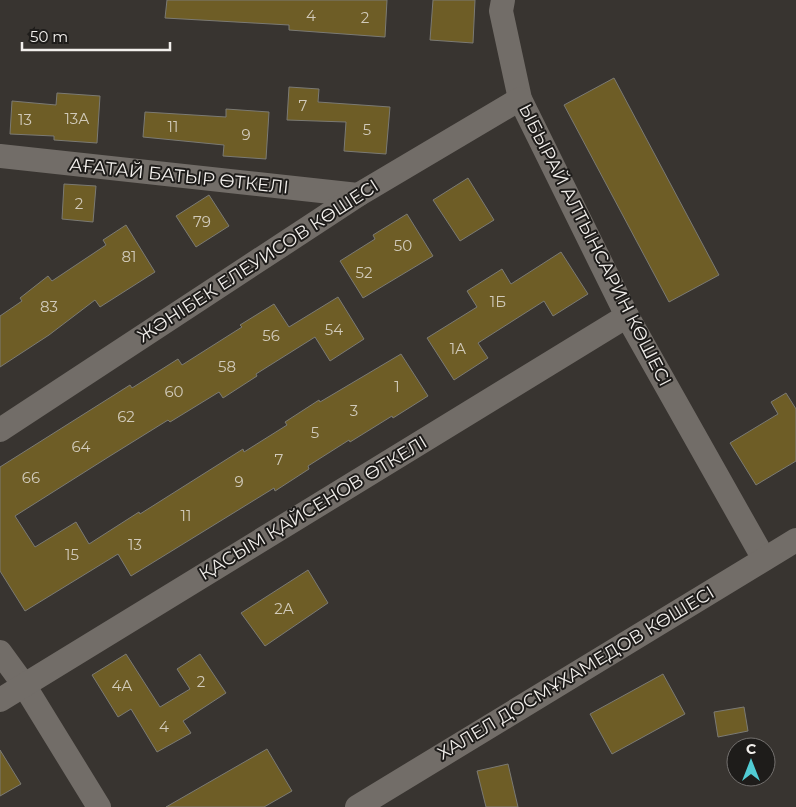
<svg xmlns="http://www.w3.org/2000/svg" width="796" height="807" viewBox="0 0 796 807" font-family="Montserrat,sans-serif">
<rect width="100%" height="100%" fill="#383430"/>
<g fill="#6e5d26" stroke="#7b7a74">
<polygon points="167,0 387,0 385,37 289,30 289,25 165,18"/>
<polygon points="433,0 475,0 473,43 430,40"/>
<polygon points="614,78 719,275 669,302 564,105"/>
<polygon points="289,87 319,89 318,102 390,107 386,154 344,151 346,122 287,120"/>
<polygon points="57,93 100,96 97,143 54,140 54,136 10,134 12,101 56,105"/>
<polygon points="226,109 269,112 266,159 223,156 224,145 143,137 145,112 226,117"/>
<polygon points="468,178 494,220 460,241 433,200"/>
<polygon points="64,184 96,186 93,222 62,219"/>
<polygon points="209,195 229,226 196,247 176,216"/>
<polygon points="407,214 433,256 363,298 340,261 375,239 373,235"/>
<polygon points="126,225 155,272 100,307 95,300 49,335 0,367 0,316 22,301 20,298 48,276 52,281 106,245 103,240"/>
<polygon points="561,252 588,294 553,316 544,301 478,343 488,358 454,380 427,338 477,307 467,291 502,269 511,284"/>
<polygon points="338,297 364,339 330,361 315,337 256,374 257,376 223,398 219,392 170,422 168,420 110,456 15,516 35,547 76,522 89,544 139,512 140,514 243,449 244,452 287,425 285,422 319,400 320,402 401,354 428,396 393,418 392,416 350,442 349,440 308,466 309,469 275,491 274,488 131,576 118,554 25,611 0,571 0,467 130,385 132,388 178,359 182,365 242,327 240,325 274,304 289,327"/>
<polygon points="786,393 796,409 796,461 756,485 730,443 778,414 771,402"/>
<polygon points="308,570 328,603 265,646 241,613"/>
<polygon points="126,654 160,707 190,689 177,669 200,654 226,693 183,721 191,733 157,752 131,709 118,717 92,675"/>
<polygon points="663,674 685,714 612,754 590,714"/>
<polygon points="744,707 748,731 718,737 714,712"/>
<polygon points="267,749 292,791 264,807 166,807"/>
<polygon points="0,750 21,784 0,796"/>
<polygon points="508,764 518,807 486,807 477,771"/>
</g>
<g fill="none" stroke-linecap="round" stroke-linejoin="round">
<g stroke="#726d68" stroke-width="24">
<polyline points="503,0 501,11 520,99 627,316 764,559"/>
<polyline points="0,156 358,195"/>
<polyline points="0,430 358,195 520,99"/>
<polyline points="0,652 24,685 99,807"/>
<polyline points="0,700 627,316"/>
<polyline points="357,807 796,540"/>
</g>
</g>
<g text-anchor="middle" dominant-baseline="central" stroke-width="4" stroke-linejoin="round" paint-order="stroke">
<g font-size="15" fill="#d1caba">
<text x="311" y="15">4</text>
<text x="365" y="17">2</text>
<text x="303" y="105">7</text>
<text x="77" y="118">13А</text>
<text x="25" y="119">13</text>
<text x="173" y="126">11</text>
<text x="367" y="129">5</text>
<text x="246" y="134">9</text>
<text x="79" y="203">2</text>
<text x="202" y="221">79</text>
<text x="403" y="245">50</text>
<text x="129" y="256">81</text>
<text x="364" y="272">52</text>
<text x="498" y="301">1Б</text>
<text x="49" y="306">83</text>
<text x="334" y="329">54</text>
<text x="271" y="335">56</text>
<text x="458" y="348">1А</text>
<text x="227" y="366">58</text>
<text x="397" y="386">1</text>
<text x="174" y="391">60</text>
<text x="354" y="410">3</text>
<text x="126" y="416">62</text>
<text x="315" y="432">5</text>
<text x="81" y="446">64</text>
<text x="279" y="459">7</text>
<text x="31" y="477">66</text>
<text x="239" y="481">9</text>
<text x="186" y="515">11</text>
<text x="135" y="544">13</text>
<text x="72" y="554">15</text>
<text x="284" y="608">2А</text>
<text x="201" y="681">2</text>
<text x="122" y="685">4А</text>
<text x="164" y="726">4</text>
</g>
<g font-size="18" fill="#f2efec" stroke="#1e1c1a">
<text transform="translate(179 176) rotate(6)">АҒАТАЙ БАТЫР ӨТКЕЛІ</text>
<text transform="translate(595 245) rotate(63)">ЫБЫРАЙ АЛТЫНСАРИН КӨШЕСІ</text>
<text transform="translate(258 261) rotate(-33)">ЖӘНІБЕК ЕЛЕУИСОВ КӨШЕСІ</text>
<text transform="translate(313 508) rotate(-31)">ҚАСЫМ ҚАЙСЕНОВ ӨТКЕЛІ</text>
<text transform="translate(576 673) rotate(-31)">ХАЛЕЛ ДОСМҰХАМЕДОВ КӨШЕСІ</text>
</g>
</g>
<g transform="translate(751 762)"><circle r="24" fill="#1e1c1a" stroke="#73706e"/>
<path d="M0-4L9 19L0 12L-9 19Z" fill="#51ccd4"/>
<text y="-8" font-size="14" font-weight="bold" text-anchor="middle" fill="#f2efec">С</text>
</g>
<path d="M22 42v8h148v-8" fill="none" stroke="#f2efec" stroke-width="2.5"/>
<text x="30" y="42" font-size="15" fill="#f2efec" stroke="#1e1c1a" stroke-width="4" paint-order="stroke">50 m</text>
</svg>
